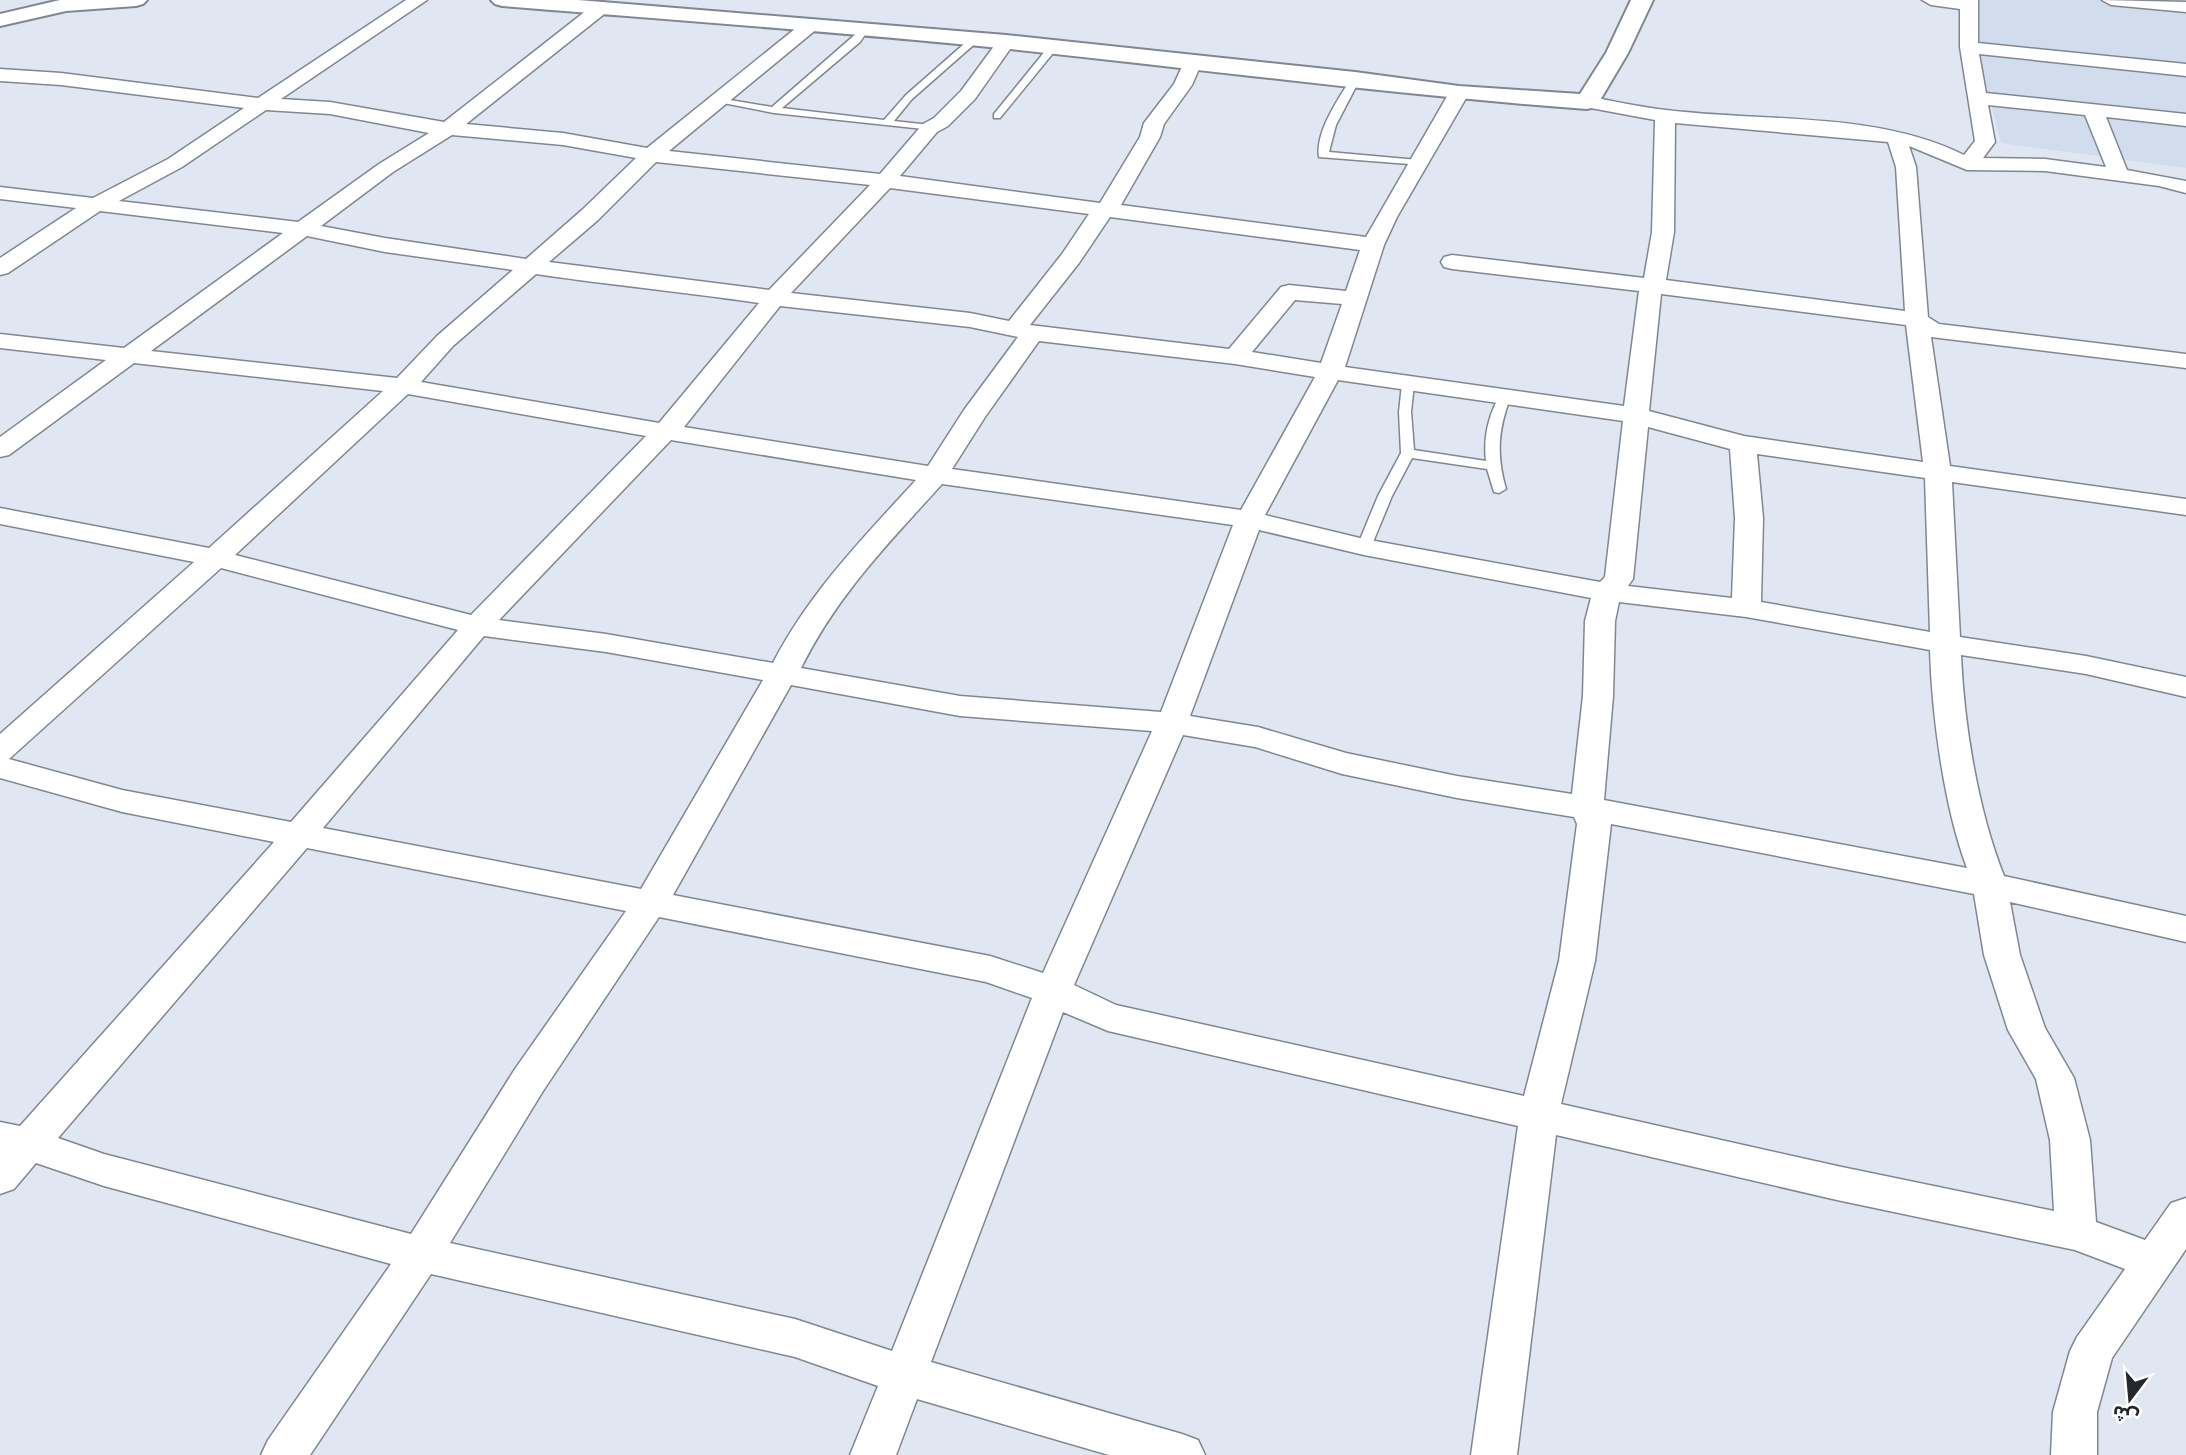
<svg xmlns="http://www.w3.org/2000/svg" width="2186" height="1455" viewBox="0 0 2186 1455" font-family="Inter,'Noto Sans Arabic',sans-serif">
<rect width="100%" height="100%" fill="#e0e7f2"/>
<polygon fill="#d1dced" points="1964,0 2186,0 2186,168 2001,143"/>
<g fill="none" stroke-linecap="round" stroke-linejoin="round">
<defs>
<g id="service">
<polygon points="865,26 869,29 860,42 782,108 884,120 906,95 972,37 978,37 978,41 912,99 894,121 930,125 933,126 933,130 774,113 713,101 718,98 772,107"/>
<polygon points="1050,45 1058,47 1000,118 994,118 994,114"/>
<path d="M1352 77 1360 79 1336 125 1329 152 1418 160 1422 161V165L1319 157C1315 132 1339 98 1352 77Z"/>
<path d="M1408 380 1414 384 1411 412 1414 450 1486 461C1483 437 1489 414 1501 393H1509L1511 396C1498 429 1496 455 1506 489L1499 493 1494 492 1487 469 1412 458 1392 496 1371 547 1364 551 1359 550 1357 547 1378 496 1401 453 1399 412 1402 384Z"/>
</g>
<g id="minor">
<path d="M406 0H427L281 99 330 102 444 122 596 3 602 2 611 7 608 11 466 124 563 133 647 148 806 20 812 19 821 24 818 28 669 151 880 174 923 124 934 118 961 91 1000 38 1006 37 1015 42 975 99 948 126 937 132 900 176 1100 203 1140 137 1144 123 1174 84 1186 58 1193 56 1202 62 1192 85 1164 124 1160 137 1121 205 1366 237 1449 93 1459 87 1466 89 1469 93 1397 217 1384 245 1345 367 1624 406 1639 291 1452 269 1444 267 1441 262 1444 257 1452 255 1644 278 1652 232 1655 120 1580 106 1577 102 1580 98 1587 96C1613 101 1639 107 1666 110 1762 122 1876 111 1964 155L1975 141 1960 47V9L1931 5 1922 0H1978V43L2186 64V76L1979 54 1986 93 2186 114V126L2106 117 2127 170 2186 181V193L2159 186 2045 171 1967 170 1909 146 1916 167 1928 317 1939 324 2186 354V368L1931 337 1950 466 2186 499V515L1952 482 1960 637 2086 656 2186 677V697L2086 674 1961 655C1964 725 1978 811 2004 876L2186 916V942L2010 902 2020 955 2045 1028 2074 1078 2090 1140 2096 1222 2145 1240 2171 1203 2186 1198V1249L2112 1358 2097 1412V1455H2051L2053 1412 2070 1351 2077 1337 2125 1269 2075 1250 1837 1200 1556 1135 1517 1455H1471L1518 1126 1108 1031 1063 1012 931 1362 1182 1434 1198 1440 1205 1455H1109L917 1399 896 1455H850L878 1386 795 1357 431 1274 310 1455H261L268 1440 391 1264 104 1186 36 1163 14 1189 0 1194V1122L20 1126 274 842 122 812 0 778V734L194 562 0 524V508L209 548 383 391 134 363 9 455 0 457V437L106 360 0 348V334L124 348 283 233 100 211 8 273 0 275V258L76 208 0 199V187L93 198 168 159 244 108 61 85 0 81V69L61 73 258 98ZM1988 105 2085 115 2106 167 2045 159 1983 158 1995 142ZM266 110 330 114 429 133 379 164 298 222 119 201 182 167ZM1675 123 1888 142 1896 167 1905 311 1666 280 1674 232ZM452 135 563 145 636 158 582 210 526 259 385 238 321 226 393 172ZM656 162 870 185 769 290 549 262 598 220ZM890 188 1089 214 1062 254 1009 321 970 313 791 293ZM1110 217 1360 250 1346 291 1289 285 1281 287 1229 349 1030 325 1079 263ZM307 236 385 252 513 270 437 336 397 378 151 351ZM536 274C610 285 685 292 759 303L659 423 421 382 453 346ZM1661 294 1906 325 1923 462 1744 436 1649 411ZM1295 300 1342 304 1321 363 1252 352ZM780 306 970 327 1018 337 964 410 928 466 684 427ZM1039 341 1235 364 1315 377 1241 510 952 469 985 417ZM1338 380 1623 421 1605 577 1600 582 1364 539 1265 515ZM408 394 646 436 471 615 235 555ZM1648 427 1730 449 1735 518 1732 598 1628 586 1633 579ZM671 440 916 480C863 538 809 593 773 663L606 634 499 620ZM1757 454 1925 478 1930 632 1761 602 1763 518ZM942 484 1233 525 1161 712 960 696 801 668C838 594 887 545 942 484ZM1259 530 1364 555 1591 598 1585 621 1583 696 1572 794 1457 776 1346 753 1258 727 1190 716ZM221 568 458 630 291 822 122 790 9 759ZM1619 602 1746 617 1930 650C1932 716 1944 807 1967 868L1604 800 1613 696 1615 621ZM484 636 606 652 763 680 641 889 323 828ZM791 685 960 716 1152 731 1043 973 990 956 673 895ZM1183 735 1255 747 1342 774 1457 798 1574 817 1577 824 1559 961 1524 1096 1116 1005 1074 985ZM1611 824 1974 894 1984 955 2008 1030 2036 1079 2050 1140 2054 1211 1837 1166 1561 1104 1595 961ZM307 848 626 911 515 1069 411 1234 104 1154 58 1138ZM659 917 986 982 1032 998 892 1351 795 1319 450 1243 543 1091Z"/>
<polygon points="2102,0 2186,2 2186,12 2111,5"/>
</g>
<g id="tertiary">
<polygon points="60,0 147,0 143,4 136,6 66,11 0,26 0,14"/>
<path d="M491 0H578L1006 35 1355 72 1459 86 1580 94 1606 53 1631 0H1653L1628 53 1599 102 1595 107 1587 109C1394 95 1202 69 1010 49 841 32 671 20 502 6L495 4Z"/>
</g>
</defs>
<use href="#service" stroke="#808790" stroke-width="3"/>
<use href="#minor" stroke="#808790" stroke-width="3"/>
<use href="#tertiary" stroke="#808790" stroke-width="4"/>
<use href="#service" fill="#fff" fill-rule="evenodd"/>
<use href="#minor" fill="#fff" fill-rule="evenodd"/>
<use href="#tertiary" fill="#fff" fill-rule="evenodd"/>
</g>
<g transform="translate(2130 1399) rotate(196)" stroke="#ffffff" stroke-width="5" paint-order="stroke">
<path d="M0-5L12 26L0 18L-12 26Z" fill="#24272b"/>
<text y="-10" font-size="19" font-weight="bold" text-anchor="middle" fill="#24272b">ش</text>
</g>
</svg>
